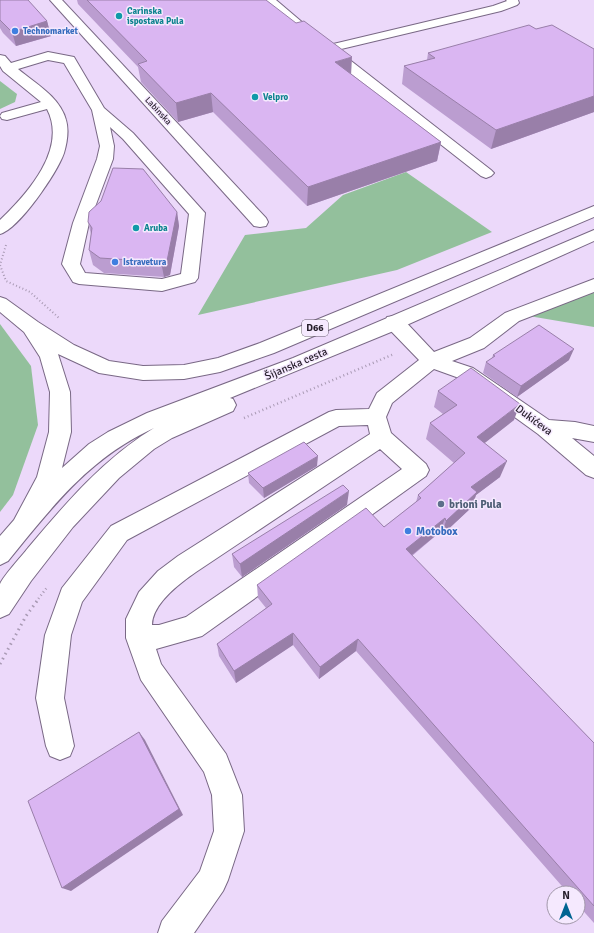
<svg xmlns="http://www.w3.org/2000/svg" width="594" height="933" viewBox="0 0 594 933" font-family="Signika,sans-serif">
<rect width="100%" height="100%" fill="#ecd9fa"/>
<g fill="#93c09c">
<polygon points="0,81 17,94 15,102 0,109"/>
<polygon points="406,172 492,232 397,270 198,315 245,235 306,228 343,195"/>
<polygon points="594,279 594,327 517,314"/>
<polygon points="0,324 31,366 38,425 13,495 0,512"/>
</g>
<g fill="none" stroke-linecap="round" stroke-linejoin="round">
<defs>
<g id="minor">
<polygon points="50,0 62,0 266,218 268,222 266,226 260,227 254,226"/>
<polygon points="263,0 276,0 329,45 493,6 507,1 506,0 518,0 519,3 517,5 501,11 337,50 491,170 494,173 491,176 486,178 481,176 323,52"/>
<path d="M48 52 74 57 104 108 133 133 205 213 198 278 195 282 162 291 79 284 73 282 62 264 73 223 97 159 100 146 92 110 64 63 48 60 18 69C35 83 60 97 66 120 69 130 67 143 64 153 57 173 19 229 0 234V220C27 194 68 149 47 109L7 120 2 119 0 116 2 113 41 102 3 71 0 66V55L5 56 11 63ZM110 127 123 139 189 214 181 274 162 279 85 273 80 264 89 223 113 159 114 146Z"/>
<path d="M594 279V292L519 321 484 348 452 361 473 368 549 420 575 422 594 426V442L572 438 594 456V478L586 475 538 434 473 387 459 378 434 369 392 403 386 417 391 433 426 464 429 470 426 476 202 636 156 649 161 664 226 754 242 795 244 831 228 880 223 891 194 933H158L162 921 200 871 214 831 212 795 204 772 141 680 126 638V619L139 592 158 571 178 556 370 434 368 425 339 426 127 540 82 602 71 635 64 698 74 746 70 756 60 760 50 756 46 746 36 698 45 635 62 588 111 526 329 412 336 410 369 409 377 393 419 360 387 327 385 322 387 317 394 316 401 317 434 352 470 338 505 313ZM380 449 402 469 186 617 159 625H152C152 604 180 583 196 572Z"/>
</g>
<path id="major" d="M594 206V217L274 353 220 372 184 379 143 380 99 373 58 354 70 392 71 432 62 468 89 444 108 432 147 413 293 358 594 230V241L391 332 230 398 233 399 236 405 233 411 172 438 154 449 119 478 73 527 31 581 9 614 0 618C0 609 0 591 0 584 4 575 22 556 28 548 66 503 103 459 154 428 89 458 52 507 8 561L0 565V536L14 520 37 477 49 432 50 392 40 357 24 332 0 312V297L6 299 38 322 74 345 109 361 143 366 184 365 218 358 260 343Z"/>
</defs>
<use href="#minor" stroke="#796885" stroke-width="2"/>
<use href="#major" stroke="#796885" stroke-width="2"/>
<polyline stroke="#a99ab4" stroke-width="2" stroke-dasharray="1 2.5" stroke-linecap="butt" points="6,245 0,265 6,281 30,292 59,318"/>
<g stroke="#a99ab4" stroke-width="2.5" stroke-dasharray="1 3" stroke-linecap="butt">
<polyline points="244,418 394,354"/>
<polyline points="36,602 48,586"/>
</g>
<polyline stroke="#a99ab4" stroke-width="3" stroke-dasharray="1.5 4" stroke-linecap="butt" points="0,664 26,616 37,601"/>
<use href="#minor" fill="#fff" fill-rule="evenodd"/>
<use href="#major" fill="#fff" fill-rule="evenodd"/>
</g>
<g fill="#bb9dd0">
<polygon points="0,0 47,21 51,36 16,46 3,33 0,28"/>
<polygon points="77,0 266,0 351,74 441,142 437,161 307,206 213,112 178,122 141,82 138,67 78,4"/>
<polygon points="536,29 594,49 594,112 491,149 402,84 404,66 427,60 428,53"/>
<polygon points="177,212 179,226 170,275 164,277 104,273 93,265 89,250 91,234 88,222"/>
<polygon points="493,355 569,360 517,397 483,373 486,362 492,358"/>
<polygon points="438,391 514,420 484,443 500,477 476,495 472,507 441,536 440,532 412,556 594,743 594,923 578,905 578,893 568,893 356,651 319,679 293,645 236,683 219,656 217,644 266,608 258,598 257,585 384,527 416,502 418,495 454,463 426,439 430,423 443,414 434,407"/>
<polygon points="317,466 264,498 249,483 248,473"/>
<polygon points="347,505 242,577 234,567 232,554"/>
</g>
<g fill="#997fa9">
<polygon points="47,21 51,36 16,46 12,32"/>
<polygon points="352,57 351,76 335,62"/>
<polygon points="211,93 213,112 178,122 176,103"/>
<polygon points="594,96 594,112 491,149 496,130"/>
<polygon points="441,142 437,161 307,206 308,187"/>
<polygon points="177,212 179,226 170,275 164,277 161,262"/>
<polygon points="574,349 569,360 517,397 521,386"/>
<polygon points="520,404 514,420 472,453 477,437"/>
<polygon points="318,456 317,466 264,498 263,488"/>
<polygon points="507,461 500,477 476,495 472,507 441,536 446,521 471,487"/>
<polygon points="349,491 347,505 242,577 240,564"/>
<polygon points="445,518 440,532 402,563 406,549"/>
<polygon points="293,633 293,645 236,683 234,671"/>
<polygon points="358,639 356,651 319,679 320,667"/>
<polygon points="139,732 145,740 183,815 71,891 62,888"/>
</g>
<g fill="#dab6f2" stroke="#997fa9">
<polygon points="0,0 28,0 47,21 12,32 0,20"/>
<polygon points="87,0 266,0 296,23 304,21 352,57 335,62 441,142 308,187 211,93 176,103 138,64 147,61"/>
<polygon points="529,25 536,29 552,25 594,49 594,96 496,130 404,66 435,58 428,53"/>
<polygon points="113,168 143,169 177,212 167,261 161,262 100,258 89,250 92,228 88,222 89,212 101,201"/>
<polygon points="539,325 574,349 521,386 486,362 495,356 493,355"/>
<polygon points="471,368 520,404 477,437 507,461 471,487 477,492 446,521 445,518 406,549 594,743 594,906 358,639 320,667 293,633 234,671 217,644 272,604 257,585 366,508 384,527 421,498 418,495 465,453 430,423 457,405 438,391"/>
<polygon points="304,442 318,456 263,488 248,473"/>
<polygon points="343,485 349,491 240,564 232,554"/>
<polygon points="139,732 179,809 62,888 28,801"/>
</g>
<g fill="#0f9aa8" stroke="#f5e9fe" stroke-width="1.5">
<circle cx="119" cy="16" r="4"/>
<circle cx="255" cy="97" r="4"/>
<circle cx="136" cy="228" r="4"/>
</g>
<g fill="#3f7fe0" stroke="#f5e9fe" stroke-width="1.5">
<circle cx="15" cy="31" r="4"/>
<circle cx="115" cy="262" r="4"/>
<circle cx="408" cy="531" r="4"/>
</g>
<circle fill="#5c6f8a" stroke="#f5e9fe" stroke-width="1.5" cx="441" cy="504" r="4"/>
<g text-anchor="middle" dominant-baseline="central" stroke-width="3" stroke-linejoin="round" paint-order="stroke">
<g font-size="9" font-weight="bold" fill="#0d838f" stroke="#f5e9fe" text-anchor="start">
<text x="127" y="11">Carinska<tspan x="127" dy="10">ispostava Pula</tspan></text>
<text x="263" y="97">Velpro</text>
<text x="144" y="228">Aruba</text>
</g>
<g font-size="9" font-weight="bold" fill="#366cbe" stroke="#f5e9fe" text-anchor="start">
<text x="23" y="31">Technomarket</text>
<text x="123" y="262">Istravetura</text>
</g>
<g font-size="9" fill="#261e2b" stroke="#f5e9fe">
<text transform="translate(158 111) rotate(47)">Labinska</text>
</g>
<rect fill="#f5e9fe" stroke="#645b6a" stroke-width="1" x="302" y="320" width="26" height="16" rx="3"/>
<g font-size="10" font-weight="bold" fill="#261e2b">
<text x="315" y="328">D66</text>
</g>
<g font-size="11" fill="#261e2b" stroke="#f5e9fe">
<text transform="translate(296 364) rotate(-23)">Šijanska cesta</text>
<text transform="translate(534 420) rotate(37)">Dukićeva</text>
</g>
<g font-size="11" font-weight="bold" fill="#4e5e75" stroke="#f5e9fe" text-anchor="start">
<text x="449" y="504">brioni Pula</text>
</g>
<g font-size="11" font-weight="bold" fill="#366cbe" stroke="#f5e9fe" text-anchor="start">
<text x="416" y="531">Motobox</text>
</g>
</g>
<g transform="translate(566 905)"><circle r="19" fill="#f5e9fe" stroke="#a298aa"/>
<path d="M0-3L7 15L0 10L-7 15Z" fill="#006492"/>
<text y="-6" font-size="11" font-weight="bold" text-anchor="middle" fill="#261e2b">N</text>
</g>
</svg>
